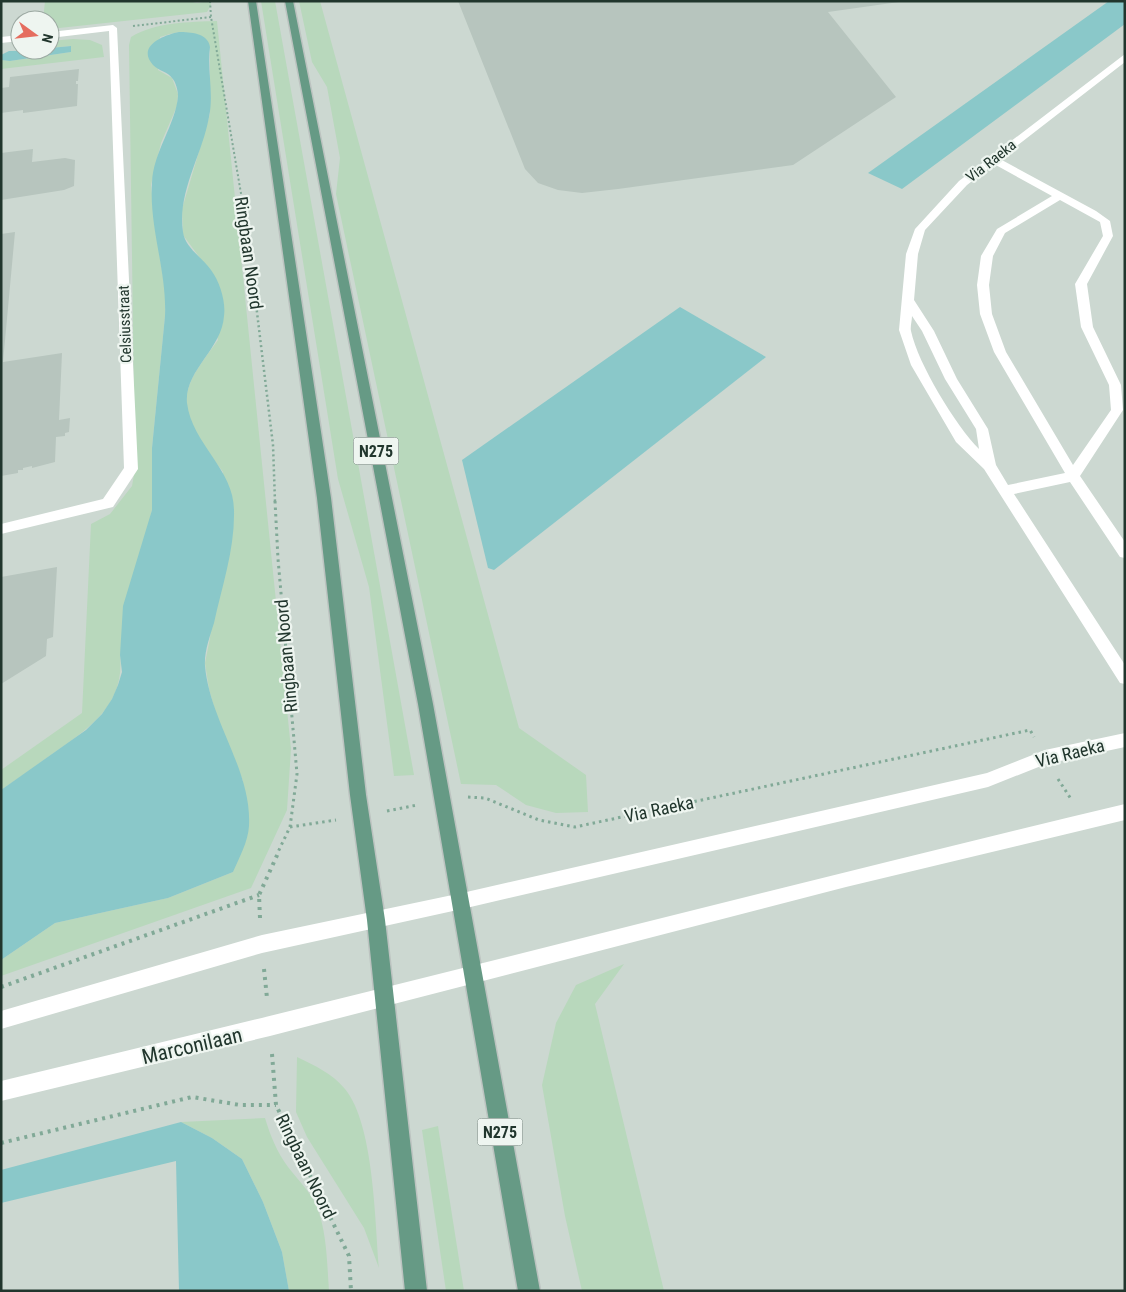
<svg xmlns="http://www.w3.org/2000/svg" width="1126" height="1292" viewBox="0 0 1126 1292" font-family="'Roboto Condensed',sans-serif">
<rect width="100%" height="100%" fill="#dee8e2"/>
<path fill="#ccd8d1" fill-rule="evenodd" d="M1 1H1125V1291H1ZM20 20H50V50H20Z"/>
<g fill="#b8d8bc">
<polygon points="45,1 188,1 197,3 210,1 211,5 207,12 50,29 50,20 43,20"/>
<polygon points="261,1 275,1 414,775 394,776 369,587 338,479"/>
<polygon points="299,1 320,1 519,728 586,775 588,812 556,813 526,805 496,785 461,784 336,194 340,158 327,87 312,62"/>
<path d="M217 21 291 749 287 810 251 888 1 976V960L55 923 168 898 233 872 243 781 218 721 209 689 205 663 210 638 223 472C209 453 181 418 187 393 191 374 207 356 218 340L200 258 183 235 182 209 210 114V47C189 32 187 28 160 37L158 70 172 78 178 94 177 106 161 143 151 185 156 232 166 295 165 316 152 448V510L120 655C125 704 91 727 55 752 37 765 19 778 1 790V770L82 713 91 524 110 514 132 486 135 469 129 45 131 37C156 22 189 22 217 21Z"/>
<polygon points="73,39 90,40 102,45 104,57 1,69 1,60 10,61 71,52 71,46 50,48 50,41"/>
<polygon points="624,964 595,1004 664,1291 582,1291 565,1216 542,1085 556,1023 576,985"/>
<path d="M297 1057C315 1066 332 1073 345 1089 374 1124 375 1221 379 1268L364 1228 307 1137 296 1112Z"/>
<path d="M265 1118C270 1135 277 1152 288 1167 298 1180 310 1191 317 1207 327 1233 327 1263 329 1291H289L282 1252 263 1202 242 1159 212 1138 181 1122Z"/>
<polygon points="438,1126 464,1291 446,1291 422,1130"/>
</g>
<g fill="#8ac8c9">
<polygon points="1109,1 1125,1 1125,24 902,189 868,173"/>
<path d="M179 32C190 32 208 33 210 47 207 70 214 94 209 117 202 156 177 192 183 232 185 248 203 258 211 270 220 282 226 302 224 316 222 349 184 371 187 403 192 444 234 469 234 510 235 549 222 586 214 623 210 636 204 652 205 666 210 722 252 770 249 826 248 842 239 858 233 872L168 898 55 923 1 960V790L86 730 102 714 112 699 118 685 122 672 120 655 123 606 152 510V448L165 316C167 271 149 228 152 183 153 152 176 124 178 96 178 91 176 82 172 78 168 72 159 71 153 65 136 46 164 35 179 32Z"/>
<polygon points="71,46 71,52 10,61 1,60 1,55 9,51 50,50 50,48"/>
<polygon points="680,307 766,357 494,570 488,568 462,460"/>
<polygon points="181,1122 212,1138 242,1159 263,1202 282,1252 289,1291 179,1291 176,1161 1,1203 1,1170"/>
</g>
<g fill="#b7c5be">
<polygon points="458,1 906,1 828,12 896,97 793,165 618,189 582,193 558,190 538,183 525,169"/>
<polygon points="79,69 78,81 76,81 76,84 78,84 77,106 23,113 23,110 1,113 1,88 9,87 10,77"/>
<polygon points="33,149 32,162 65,158 75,160 74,186 64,190 1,200 1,153"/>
<polygon points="15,232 3,362 62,353 59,420 70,418 69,432 65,433 65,436 56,437 55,462 32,468 32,466 23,468 23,470 18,470 18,473 1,476 1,234"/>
<polygon points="57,567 53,637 47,639 46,656 1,684 1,577"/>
</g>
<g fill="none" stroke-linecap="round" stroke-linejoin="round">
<defs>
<g id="major">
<polygon points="248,1 256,1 331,498 366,795 385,920 427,1291 405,1291 367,920 350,795 317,498"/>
<polygon points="285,1 293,1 433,704 540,1291 518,1291 418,704"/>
</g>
</defs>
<use href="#major" stroke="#bcc3c0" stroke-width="3"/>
<g stroke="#81a997" stroke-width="2" stroke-dasharray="2 2.5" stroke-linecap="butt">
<polyline points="210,1 211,17 246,223"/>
<polyline points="133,26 211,17"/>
</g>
<polyline stroke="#81a997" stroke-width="2.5" stroke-dasharray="2 3" stroke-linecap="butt" points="246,221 273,445 275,502"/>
<g stroke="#81a997" stroke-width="3" stroke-dasharray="2.5 4" stroke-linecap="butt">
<polyline points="275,501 278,559 297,774 290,827 278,852"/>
<polyline points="1058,779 1071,799"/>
<polyline points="468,797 485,798 539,820 575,827 1030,730 1034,737"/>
<polyline points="387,811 417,805"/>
<polyline points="290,827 336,820"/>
</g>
<g stroke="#81a997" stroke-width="4" stroke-dasharray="3 5" stroke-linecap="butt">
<polyline points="260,918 259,895 279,851"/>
<polyline points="264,969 267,998"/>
<polyline points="1,987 259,895"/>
<polyline points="272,1054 276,1105 349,1256 351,1291"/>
<polyline points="1,1143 192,1097 240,1105 276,1105"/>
</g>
<g fill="#fff" fill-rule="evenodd">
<polygon points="113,25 117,28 138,469 113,507 1,534 1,524 103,499 124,468 109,31 50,38 50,32"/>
<polygon points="20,35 20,41 1,43 1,37"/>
<path d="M1125 54V62L1000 159 1096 211 1110 221 1113 236 1087 284 1093 327 1121 385 1123 410 1080 476 1125 542V558L1120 557 1070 482 1014 494 1125 665V684L1120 683 984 469 956 442 911 365 899 330 906 254 915 229 959 181ZM994 164 1052 196 997 229 981 256 977 285 980 314 994 352 1065 473 1008 485 996 465 988 429 957 379 934 331 914 300 918 254 925 230 967 185ZM1060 200 1100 222 1103 236 1075 284 1081 327 1109 385 1111 410 1073 465 1006 352 992 314 989 285 993 256 1005 233ZM912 316 922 331 945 379 976 429 979 449C956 426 918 364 911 331 910 327 912 321 912 316Z"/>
<polygon points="1125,733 1125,747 1046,764 988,787 462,909 262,953 1,1029 1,1011 262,935 462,893 987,773 1045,750"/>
<path d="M1125 804V820L846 887 270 1036 1 1101V1081C377 992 749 894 1125 804Z"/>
</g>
<use href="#major" fill="#669a85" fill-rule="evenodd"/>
</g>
<g text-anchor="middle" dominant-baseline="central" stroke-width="4.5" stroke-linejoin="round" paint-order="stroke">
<g font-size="15" fill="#21362d" stroke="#eef5f0">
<text transform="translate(991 161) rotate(-38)">Via Raeka</text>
<text transform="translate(125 324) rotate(-92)">Celsiusstraat</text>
</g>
<g fill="#eef5f0" stroke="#5e6f68" stroke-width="1">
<rect x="353.5" y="437.5" width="45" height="27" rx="4"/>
<rect x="477.5" y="1118.5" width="45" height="27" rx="4"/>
</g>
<g font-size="16" font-weight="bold" fill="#21362d">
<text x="376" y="451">N275</text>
<text x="500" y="1132">N275</text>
</g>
<g font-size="18" fill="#21362d" stroke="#eef5f0">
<text transform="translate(249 253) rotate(82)">Ringbaan Noord</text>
<text transform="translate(286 656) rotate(-95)">Ringbaan Noord</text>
<text transform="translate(1070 753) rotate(-14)">Via Raeka</text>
<text transform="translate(659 809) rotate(-12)">Via Raeka</text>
<text transform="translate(306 1166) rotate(64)">Ringbaan Noord</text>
</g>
<g font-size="21" fill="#21362d" stroke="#eef5f0">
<text transform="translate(192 1046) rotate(-13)">Marconilaan</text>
</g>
</g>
<rect width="1126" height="1292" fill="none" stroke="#21362d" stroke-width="5"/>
<g transform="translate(35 35) rotate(105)"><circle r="24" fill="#eef5f0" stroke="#9ca9a2"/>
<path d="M0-4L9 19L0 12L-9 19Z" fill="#e56d5f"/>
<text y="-8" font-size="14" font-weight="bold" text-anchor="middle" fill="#21362d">N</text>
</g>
</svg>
